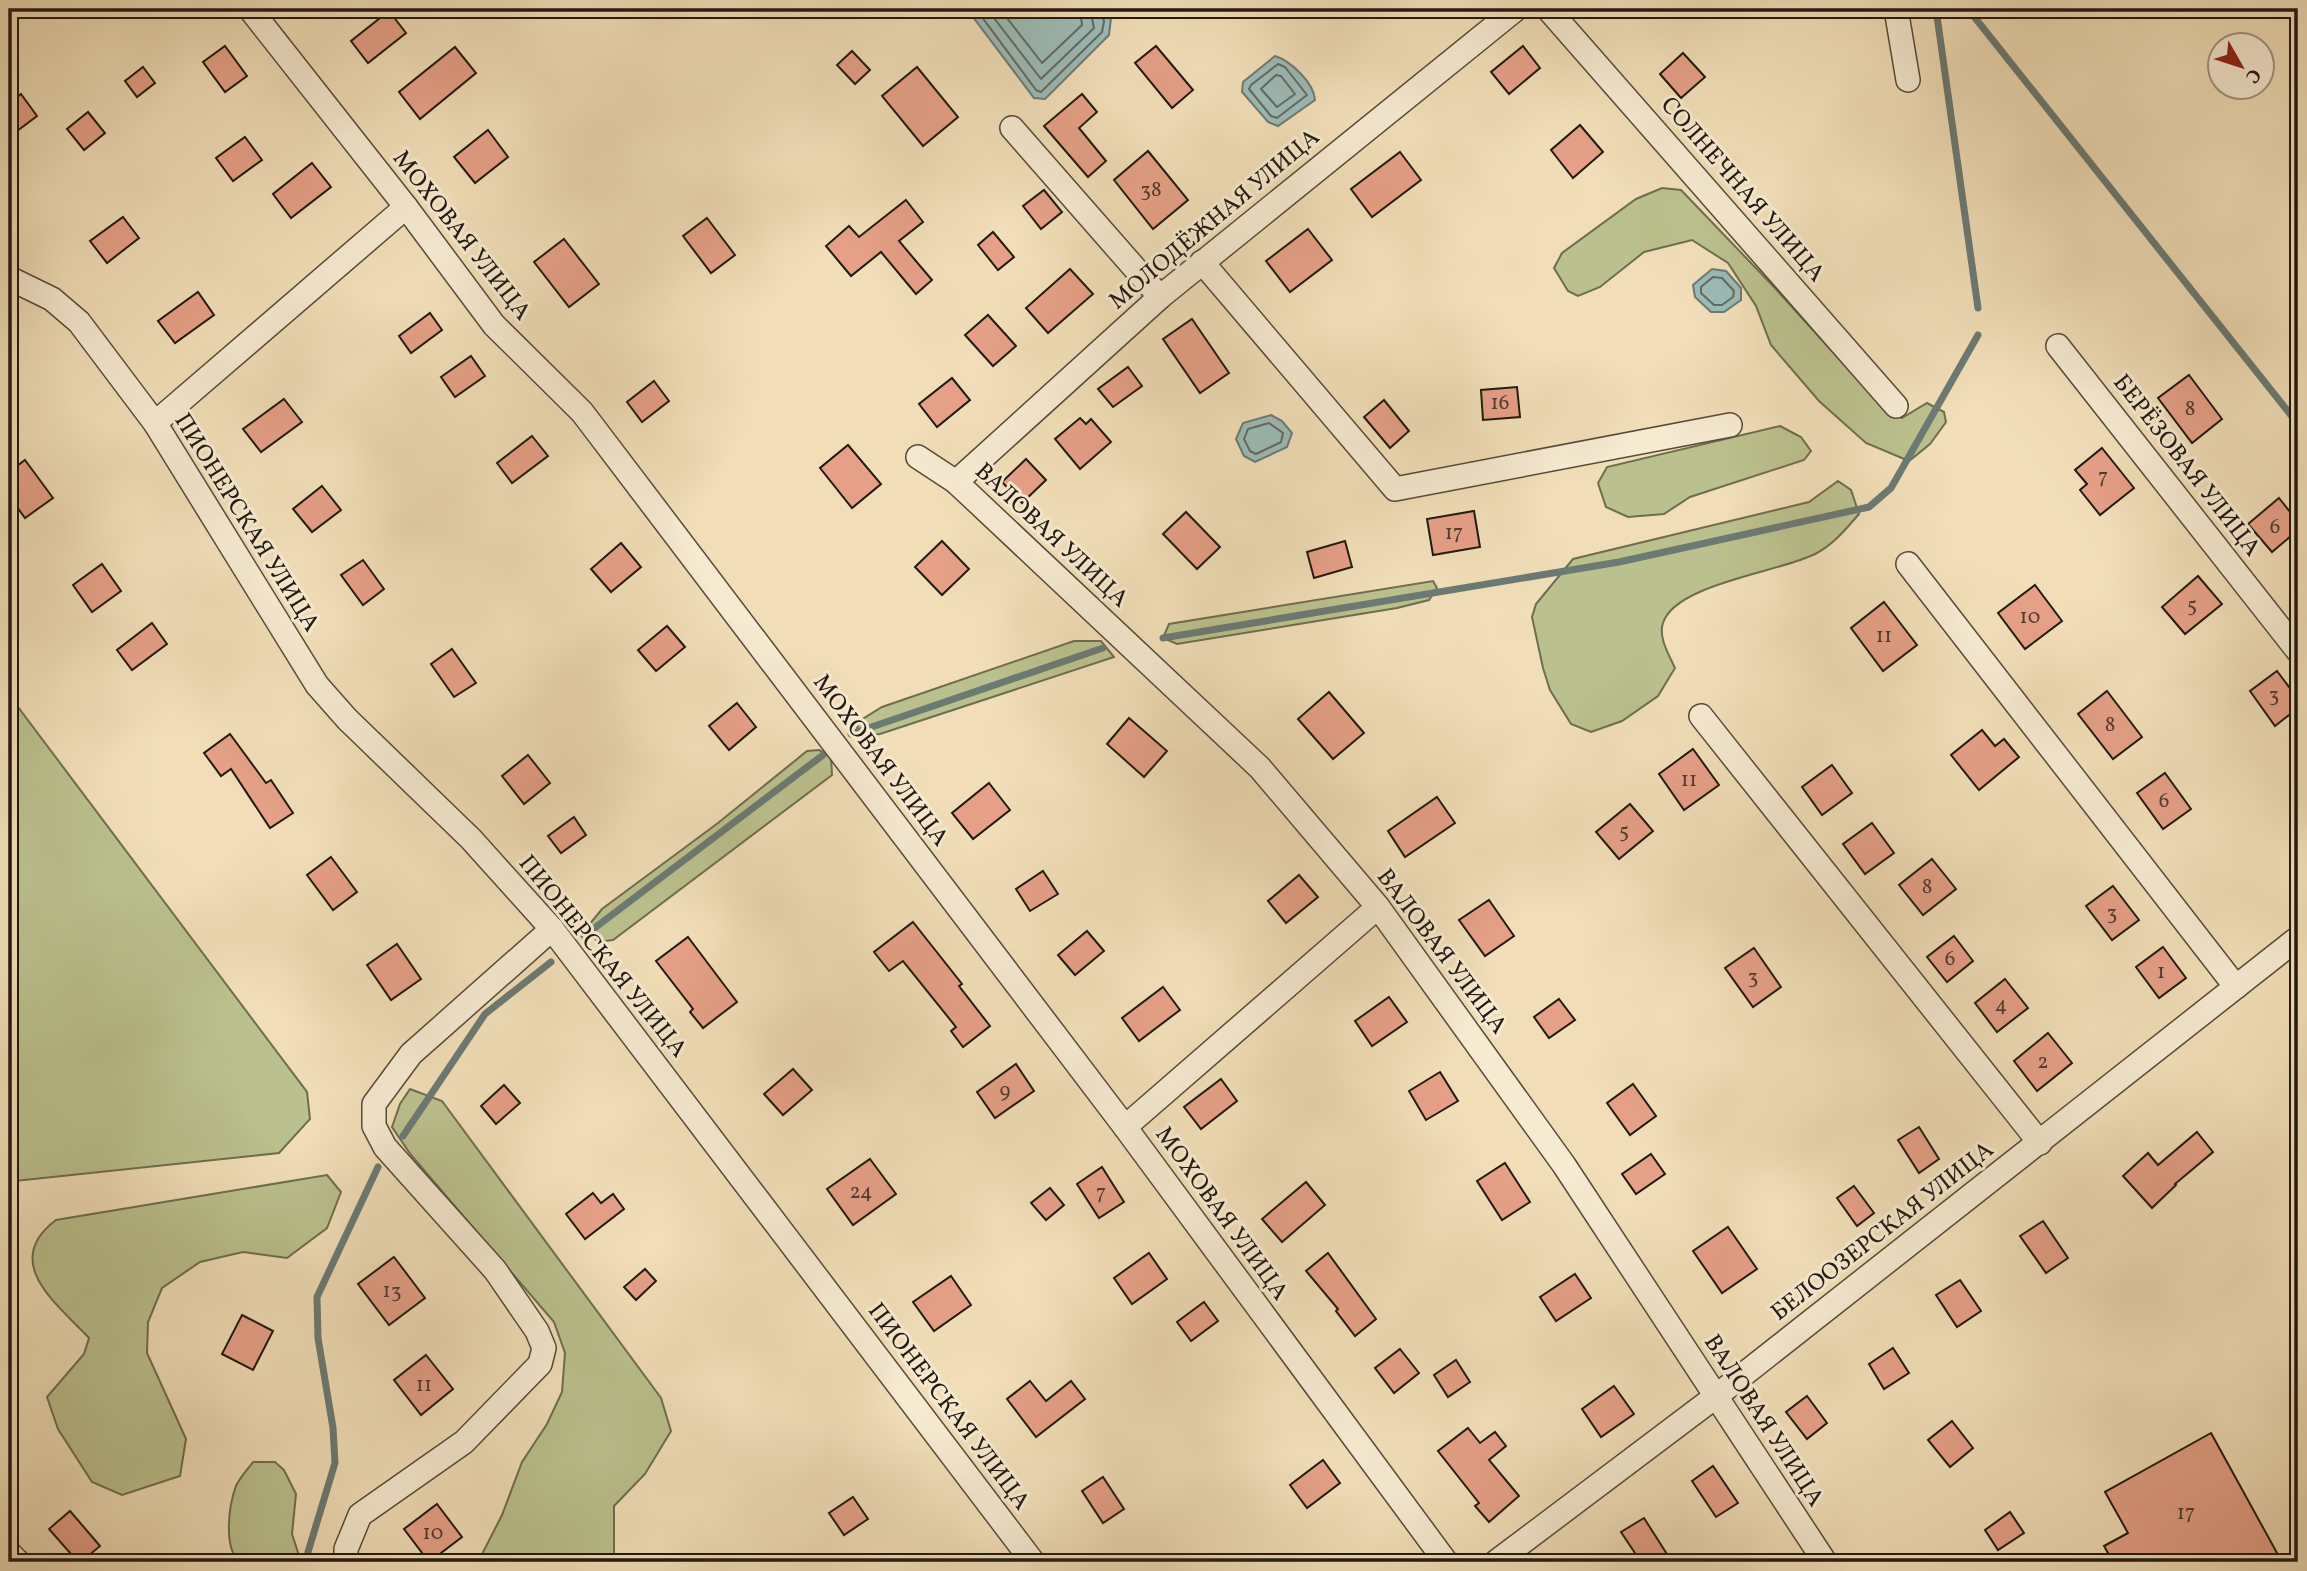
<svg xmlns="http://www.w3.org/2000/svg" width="2307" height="1571" viewBox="0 0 2307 1571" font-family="Vollkorn,serif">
<rect width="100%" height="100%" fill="#f1deb8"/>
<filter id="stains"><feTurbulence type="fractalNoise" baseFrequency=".00286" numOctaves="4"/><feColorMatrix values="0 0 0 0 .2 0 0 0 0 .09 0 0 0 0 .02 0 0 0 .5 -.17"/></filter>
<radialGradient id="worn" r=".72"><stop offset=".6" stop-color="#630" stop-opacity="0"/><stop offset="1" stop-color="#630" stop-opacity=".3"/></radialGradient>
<g fill="#bbc18e" stroke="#6e6d4f" stroke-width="2">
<polygon points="1662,188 1681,190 1774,287 1887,412 1902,418 1927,403 1944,412 1946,422 1930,444 1909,461 1866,443 1819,401 1771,345 1756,306 1728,263 1692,240 1644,252 1600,287 1578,296 1568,291 1554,268 1562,253 1636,199"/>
<polygon points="1780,426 1801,437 1811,451 1804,460 1690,497 1664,514 1628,517 1606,507 1598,483 1607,467"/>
<path d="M1838 481 1851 490 1859 514C1846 529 1833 545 1815 554 1780 572 1675 584 1663 623 1658 637 1669 655 1675 668L1658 696 1622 721 1591 732 1571 724 1550 690 1543 668 1532 617 1536 604 1573 559 1809 502Z"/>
<polygon points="1433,581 1437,588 1429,600 1397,608 1177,644 1163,638 1169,624"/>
<polygon points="1074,641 1101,641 1114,657 880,734 860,736 857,728 861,720 882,707"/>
<polygon points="9,695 307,1092 310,1119 279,1153 15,1181 9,1176"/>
<polygon points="819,750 831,756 832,775 613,940 597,942 589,925 602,909 718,823 807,751"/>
<polygon points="410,1089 442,1101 661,1398 671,1431 645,1474 614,1506 614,1559 616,1562 478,1562 502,1515 522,1462 547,1424 562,1392 565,1353 554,1322 411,1155 392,1127 400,1104"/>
<path d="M327 1175 341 1192 327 1228 287 1258 243 1252 200 1262 162 1288 148 1322 147 1353 186 1439 180 1476 122 1495 92 1482 58 1429 47 1397 84 1354 89 1338C57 1304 0 1262 56 1220Z"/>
<path d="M253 1462H275L284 1470 296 1494 292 1534 301 1562H239C223 1546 229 1505 236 1486 240 1477 248 1469 253 1462Z"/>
</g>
<g fill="#9dbbb7" stroke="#6c7a74" stroke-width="2">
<polygon points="967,9 1104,9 1111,18 1109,35 1045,99 1034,98"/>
<path d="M1275 56C1291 61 1314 83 1315 100L1278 126 1268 122 1242 92 1243 82Z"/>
<polygon points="1712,269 1726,271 1741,288 1741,300 1724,312 1711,312 1695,297 1693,285"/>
<polygon points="1271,415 1282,421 1292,433 1287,447 1255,462 1244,456 1236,439 1243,423"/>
</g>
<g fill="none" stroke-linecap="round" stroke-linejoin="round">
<g stroke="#606a64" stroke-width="2">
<polyline points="976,9 1036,90 1041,92 1102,32 1104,21 1099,9"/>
<polyline points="987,9 1041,79 1094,28 1090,9"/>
<polyline points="1000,9 1042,63 1082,25 1080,9"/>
<polygon points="1278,64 1285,67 1307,95 1277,118 1271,116 1249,89 1251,85"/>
<polygon points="1276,75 1281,76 1295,94 1277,107 1261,89"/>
<polygon points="1713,277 1722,278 1734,291 1733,297 1722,305 1714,305 1701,293 1701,287"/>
<polygon points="1269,423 1283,433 1281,442 1256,454 1250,451 1244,439 1248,429"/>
</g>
<g stroke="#6c7a74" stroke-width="7">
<polyline points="1936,9 1978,308"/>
<polyline points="1968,9 2298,424"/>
<polyline points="1163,638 1619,562 1869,507 1891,488 1978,335"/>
<polyline points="851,734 1103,648"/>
<polyline points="584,936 823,755"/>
<polyline points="403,1136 485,1014 551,962"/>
<polyline points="309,1562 308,1552 335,1463 333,1428 318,1338 317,1297 378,1167"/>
</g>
</g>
<g fill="#e6a088" stroke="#221910" stroke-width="2">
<polygon points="389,11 406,33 368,63 351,41"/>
<polygon points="225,46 247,76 225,92 203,62"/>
<polygon points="1156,46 1193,90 1172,108 1135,63"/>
<polygon points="1523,46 1540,68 1509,94 1491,72"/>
<polygon points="455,47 476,73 420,119 399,92"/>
<polygon points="852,51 870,70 855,84 837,65"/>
<polygon points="1683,53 1705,77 1681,98 1660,74"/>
<polygon points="143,67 155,83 137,97 125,81"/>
<polygon points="917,67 958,117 923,146 882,96"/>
<polygon points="21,94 37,116 9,137 9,104"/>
<polygon points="1082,94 1097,112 1079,128 1106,161 1088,177 1044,126"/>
<polygon points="88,112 105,133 84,150 67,129"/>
<polygon points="1580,125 1603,152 1573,178 1551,150"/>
<polygon points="488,130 508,157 475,183 454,157"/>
<polygon points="245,137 262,160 233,181 216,158"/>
<polygon points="1148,151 1188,200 1153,229 1114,180"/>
<polygon points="1400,152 1421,180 1372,217 1351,189"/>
<polygon points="312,163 331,187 291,218 273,194"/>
<polygon points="1044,190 1062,212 1041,229 1023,206"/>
<polygon points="906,200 923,222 899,241 932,280 916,294 881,252 851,276 826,246 849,226 859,237"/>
<polygon points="123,217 139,238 107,263 90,241"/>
<polygon points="707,218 735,255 711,273 683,236"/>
<polygon points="1308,229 1332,260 1290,292 1266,261"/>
<polygon points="993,232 1014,257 998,270 978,245"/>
<polygon points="564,239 599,284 569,307 534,262"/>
<polygon points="1070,269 1093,294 1048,333 1026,308"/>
<polygon points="198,292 214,315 175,343 158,321"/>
<polygon points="430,313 442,330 411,353 399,336"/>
<polygon points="988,315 1016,346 993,366 965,335"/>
<polygon points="1192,319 1229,373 1200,393 1163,339"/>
<polygon points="471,356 485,376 455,397 441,377"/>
<polygon points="1128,367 1142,386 1113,407 1098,389"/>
<polygon points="2189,375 2222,419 2192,443 2158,398"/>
<polygon points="952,378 970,400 937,427 919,404"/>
<polygon points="654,381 669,401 642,422 627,402"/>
<polygon points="1517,387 1520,417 1483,420 1481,390"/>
<polygon points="284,399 302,422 261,452 243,429"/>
<polygon points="1384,400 1409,431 1390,448 1364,417"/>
<polygon points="1080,418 1086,424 1091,419 1111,442 1080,469 1055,439"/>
<polygon points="532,436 548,456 512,483 497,463"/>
<polygon points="848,445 881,484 852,508 820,468"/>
<polygon points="2102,448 2134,488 2100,515 2080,490 2087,484 2075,470"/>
<polygon points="1026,459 1046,480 1022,503 1002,482"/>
<polygon points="25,460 53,498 25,518 9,496 9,472"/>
<polygon points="322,486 341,510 312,532 293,509"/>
<polygon points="2279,498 2298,522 2298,530 2272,552 2248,524"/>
<polygon points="1474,511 1480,547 1433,555 1427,519"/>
<polygon points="1186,512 1220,547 1197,569 1163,534"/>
<polygon points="942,541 969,569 942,595 915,567"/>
<polygon points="1345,541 1352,567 1314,578 1307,552"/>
<polygon points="621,543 641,567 611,592 591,569"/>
<polygon points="363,560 384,589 363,605 341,575"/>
<polygon points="102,564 121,591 92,612 73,585"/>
<polygon points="2198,576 2222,604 2185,634 2162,607"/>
<polygon points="2035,585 2062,621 2025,649 1998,613"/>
<polygon points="1884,602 1917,645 1883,671 1851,628"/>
<polygon points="152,623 167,644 132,670 117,650"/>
<polygon points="667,626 685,647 656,671 638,650"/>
<polygon points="452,649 476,683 454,697 431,664"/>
<polygon points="2277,671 2298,699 2298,708 2275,726 2250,691"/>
<polygon points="2107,691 2142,737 2113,759 2078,714"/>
<polygon points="1329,692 1364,733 1333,759 1298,719"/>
<polygon points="737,703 756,727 729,750 709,726"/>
<polygon points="1129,718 1167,751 1144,777 1107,744"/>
<polygon points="1982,730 1995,746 2004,739 2019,757 1979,790 1951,755"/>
<polygon points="230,734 266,783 271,780 293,813 270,828 231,769 221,776 204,753"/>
<polygon points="1693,749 1719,785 1684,810 1659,774"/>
<polygon points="528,755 550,783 524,804 502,776"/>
<polygon points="1832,765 1852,793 1822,815 1802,787"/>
<polygon points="2165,773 2191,809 2163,829 2137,793"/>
<polygon points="989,783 1010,810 973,839 952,813"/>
<polygon points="1437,797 1455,823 1405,857 1388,831"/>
<polygon points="1630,804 1653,831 1619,859 1596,832"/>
<polygon points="574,817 586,835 561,853 548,836"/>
<polygon points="1872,823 1894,853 1865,874 1843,844"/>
<polygon points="331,857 357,892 333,910 307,875"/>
<polygon points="1932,859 1956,889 1923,915 1899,885"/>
<polygon points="1043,871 1058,894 1030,911 1016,889"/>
<polygon points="1299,875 1318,897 1286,923 1268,901"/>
<polygon points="2113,886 2139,920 2112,940 2086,906"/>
<polygon points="1489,900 1514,936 1485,956 1459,920"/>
<polygon points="913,922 962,984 959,986 990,1026 963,1047 951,1031 956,1027 903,961 889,971 874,952"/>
<polygon points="1087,931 1104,951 1075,975 1058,955"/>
<polygon points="1954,936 1973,961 1947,982 1927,957"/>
<polygon points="688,937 737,1002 703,1028 690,1012 693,1009 656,961"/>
<polygon points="397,944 421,979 391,1000 367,965"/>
<polygon points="2163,947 2186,978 2159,998 2136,967"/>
<polygon points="1754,948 1781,987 1753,1007 1725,968"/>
<polygon points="2005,979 2028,1008 1997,1032 1975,1003"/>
<polygon points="1163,987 1180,1010 1139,1041 1122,1018"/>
<polygon points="1389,997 1407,1022 1372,1046 1355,1021"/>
<polygon points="1559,999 1575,1020 1549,1038 1534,1017"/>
<polygon points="2048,1033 2072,1063 2037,1091 2014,1061"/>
<polygon points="1016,1064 1034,1091 995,1118 977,1092"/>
<polygon points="793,1069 812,1090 783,1115 764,1094"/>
<polygon points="1440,1072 1458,1101 1426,1120 1409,1091"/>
<polygon points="1221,1079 1237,1101 1201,1129 1184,1107"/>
<polygon points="1633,1084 1656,1116 1630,1135 1607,1103"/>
<polygon points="504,1085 520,1103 496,1124 481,1106"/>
<polygon points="1919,1127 1939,1159 1919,1173 1898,1140"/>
<polygon points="2197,1132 2213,1152 2175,1184 2176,1185 2152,1208 2123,1176 2148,1153 2158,1165"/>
<polygon points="1651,1154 1665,1174 1636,1194 1622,1174"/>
<polygon points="870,1159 896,1194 853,1225 827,1189"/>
<polygon points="1505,1163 1530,1202 1502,1220 1477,1181"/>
<polygon points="1102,1167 1124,1202 1099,1218 1077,1184"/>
<polygon points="1306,1182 1325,1205 1282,1242 1262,1219"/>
<polygon points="1854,1186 1874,1213 1857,1226 1837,1198"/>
<polygon points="1050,1188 1064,1205 1046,1220 1031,1203"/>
<polygon points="593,1193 601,1203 613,1194 624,1209 585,1239 566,1214"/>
<polygon points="2043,1221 2068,1258 2046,1273 2020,1236"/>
<polygon points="1728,1227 1757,1269 1722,1293 1693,1251"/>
<polygon points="1149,1253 1167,1279 1132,1304 1114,1278"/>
<polygon points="1328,1253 1376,1319 1355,1336 1336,1311 1338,1309 1306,1271"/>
<polygon points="394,1257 425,1298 389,1325 358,1284"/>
<polygon points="645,1269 656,1281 636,1300 624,1287"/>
<polygon points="1575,1274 1591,1298 1556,1321 1540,1297"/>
<polygon points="951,1276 971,1305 934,1331 913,1302"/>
<polygon points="1960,1280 1981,1311 1957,1327 1936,1295"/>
<polygon points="1204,1302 1218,1321 1191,1341 1177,1322"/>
<polygon points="242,1315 273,1331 253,1370 222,1354"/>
<polygon points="1893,1348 1909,1373 1884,1389 1869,1364"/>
<polygon points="1400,1349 1419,1373 1394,1393 1375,1368"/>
<polygon points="426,1355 453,1389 421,1415 394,1380"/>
<polygon points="1456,1360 1470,1382 1448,1397 1434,1375"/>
<polygon points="1030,1381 1046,1401 1071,1381 1085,1399 1036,1437 1007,1399"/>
<polygon points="1614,1386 1634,1414 1601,1437 1582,1409"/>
<polygon points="1807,1396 1827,1423 1807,1439 1786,1412"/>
<polygon points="1952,1421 1973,1448 1950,1467 1928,1440"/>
<polygon points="1468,1428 1480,1443 1495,1432 1506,1446 1489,1460 1519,1496 1489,1522 1475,1506 1479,1503 1438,1451"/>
<polygon points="2211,1433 2282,1562 2113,1562 2104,1546 2128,1533 2105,1492"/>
<polygon points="1323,1460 1340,1483 1307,1508 1290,1485"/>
<polygon points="1713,1466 1738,1503 1716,1517 1692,1481"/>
<polygon points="1103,1477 1124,1509 1103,1523 1082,1491"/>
<polygon points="853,1497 868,1519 844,1535 829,1513"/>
<polygon points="437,1504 462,1537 429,1562 404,1529"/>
<polygon points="70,1511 100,1546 81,1562 78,1562 49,1529"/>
<polygon points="2010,1512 2024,1533 1998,1550 1985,1530"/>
<polygon points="1644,1518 1672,1562 1641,1562 1621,1532"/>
</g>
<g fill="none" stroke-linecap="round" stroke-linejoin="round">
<defs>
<g id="minor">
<polyline points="250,9 406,207 494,325 582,412 1125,1127 1446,1562"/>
<polyline points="1548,9 1896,406"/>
<polyline points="1896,9 1908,80"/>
<polyline points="1012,128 1160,297"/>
<polyline points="1202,262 1395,489 1730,425"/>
<polyline points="9,278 52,299 79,322 155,423 317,685 347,719 471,839 552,929 1033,1562"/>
<polyline points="2058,346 2298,651"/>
<polyline points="155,423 406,207"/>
<polyline points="918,457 956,482 1260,768 1378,907 1564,1165 1825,1562"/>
<polyline points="956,482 1160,297 1516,9"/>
<polyline points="1908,564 2236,987"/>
<polyline points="1701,716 2040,1143"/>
<polyline points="1125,1127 1378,907"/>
<polyline points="9,1553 18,1562"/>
<polyline points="346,1562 346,1549 360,1515 464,1442 540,1364 544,1348 537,1331 495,1270 385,1147 374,1126 374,1104 411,1054 552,929"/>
<polyline points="1496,1562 1715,1397 2298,938"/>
</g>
</defs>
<use href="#minor" stroke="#564a3a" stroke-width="26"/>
<use href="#minor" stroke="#f6ead1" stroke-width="23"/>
</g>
<g text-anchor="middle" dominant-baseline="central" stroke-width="6" stroke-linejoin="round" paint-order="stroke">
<g font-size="21" fill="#533b2e">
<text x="1151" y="190">38</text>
<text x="1500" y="403">16</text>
<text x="2190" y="409">8</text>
<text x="2103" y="477">7</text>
<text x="2275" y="527">6</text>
<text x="1454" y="533">17</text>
<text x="2192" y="605">5</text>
<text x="2030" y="617">10</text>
<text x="1884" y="636">11</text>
<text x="2274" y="695">3</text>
<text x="2110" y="725">8</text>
<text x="1689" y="780">11</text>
<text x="2164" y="801">6</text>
<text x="1624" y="831">5</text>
<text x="1927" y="887">8</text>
<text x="2112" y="913">3</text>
<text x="1950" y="959">6</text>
<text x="2161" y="972">1</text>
<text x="1753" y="977">3</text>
<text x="2001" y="1005">4</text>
<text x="2043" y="1062">2</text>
<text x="1005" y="1091">9</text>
<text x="861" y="1192">24</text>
<text x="1101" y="1193">7</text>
<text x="392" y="1291">13</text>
<text x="424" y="1385">11</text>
<text x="2186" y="1513">17</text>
<text x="433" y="1533">10</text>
</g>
<g font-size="24" fill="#221910" stroke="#f6ead1">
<text transform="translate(1742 190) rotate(49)">СОЛНЕЧНАЯ УЛИЦА</text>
<text transform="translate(1215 220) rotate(-40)">МОЛОДЁЖНАЯ УЛИЦА</text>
<text transform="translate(461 236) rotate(52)">МОХОВАЯ УЛИЦА</text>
<text transform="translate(2186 466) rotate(52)">БЕРЁЗОВАЯ УЛИЦА</text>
<text transform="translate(246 523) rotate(58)">ПИОНЕРСКАЯ УЛИЦА</text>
<text transform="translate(1051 536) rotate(43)">ВАЛОВАЯ УЛИЦА</text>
<text transform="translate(880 761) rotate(53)">МОХОВАЯ УЛИЦА</text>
<text transform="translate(1441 952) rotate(53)">ВАЛОВАЯ УЛИЦА</text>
<text transform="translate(602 957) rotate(51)">ПИОНЕРСКАЯ УЛИЦА</text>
<text transform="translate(1221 1214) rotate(54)">МОХОВАЯ УЛИЦА</text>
<text transform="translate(1883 1232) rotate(-38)">БЕЛООЗЕРСКАЯ УЛИЦА</text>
<text transform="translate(948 1407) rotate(53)">ПИОНЕРСКАЯ УЛИЦА</text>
<text transform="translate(1763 1421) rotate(57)">ВАЛОВАЯ УЛИЦА</text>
</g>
</g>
<rect width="2307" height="1571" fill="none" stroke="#f1deb8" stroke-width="35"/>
<rect x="10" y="10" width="2286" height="1550" fill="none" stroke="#221910" stroke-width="3.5"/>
<rect x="18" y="18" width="2272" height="1536" fill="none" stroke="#221910" stroke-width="2"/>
<g transform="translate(2241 66) rotate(129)"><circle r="33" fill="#f6ead1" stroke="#a19684" stroke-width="2"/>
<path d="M0-5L12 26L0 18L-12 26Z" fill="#8f2418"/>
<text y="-10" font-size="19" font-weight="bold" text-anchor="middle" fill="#221910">С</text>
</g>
<rect width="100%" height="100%" filter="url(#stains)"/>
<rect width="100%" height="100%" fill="url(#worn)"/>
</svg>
